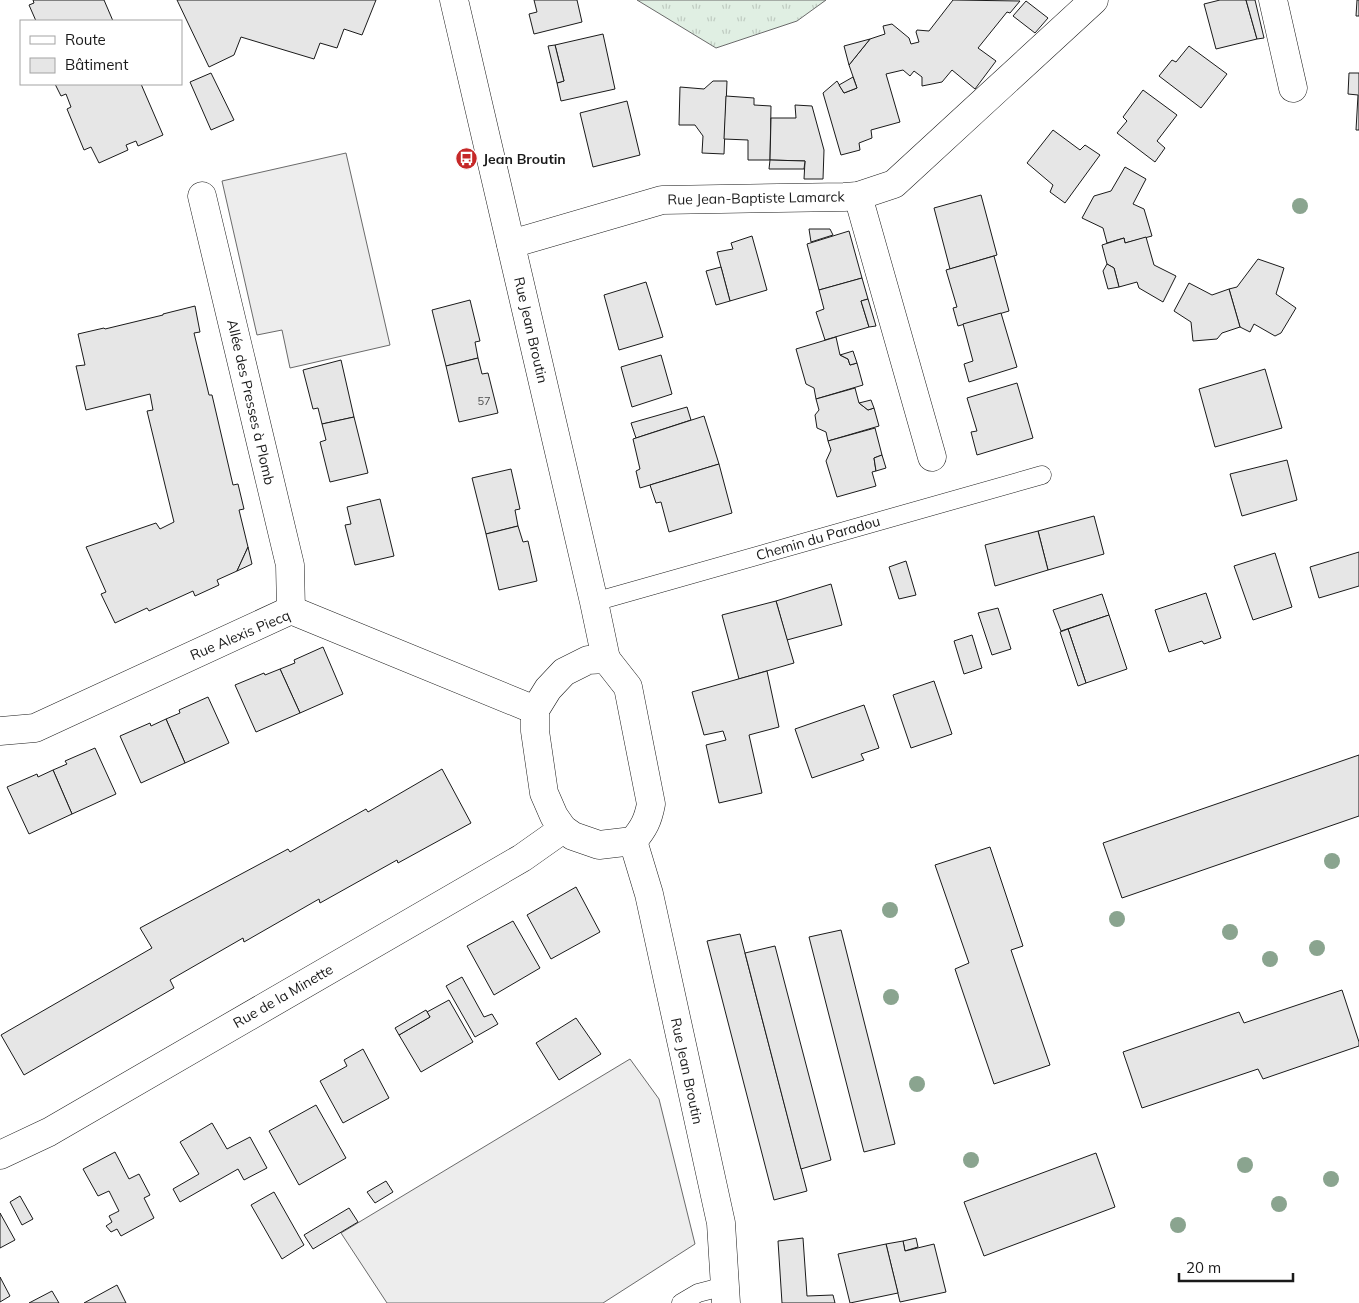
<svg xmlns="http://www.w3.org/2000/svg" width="1359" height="1303" viewBox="0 0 1359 1303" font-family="Mulish,sans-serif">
<defs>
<pattern id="grass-tufts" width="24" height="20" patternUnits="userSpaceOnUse" patternTransform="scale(1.25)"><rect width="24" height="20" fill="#e0efe3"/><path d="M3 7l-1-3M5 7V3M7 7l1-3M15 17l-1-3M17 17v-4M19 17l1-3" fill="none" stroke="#c0ccc2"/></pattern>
</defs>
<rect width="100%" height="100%" fill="#fff"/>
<polygon fill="url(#grass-tufts)" stroke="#6a6a6a" points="637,0 826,0 797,21 716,48"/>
<g fill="#ededed" stroke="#6a6a6a">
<polygon points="346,153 390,345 290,368 282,330 257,335 222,181"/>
<polygon points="630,1059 659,1099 695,1244 603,1303 387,1303 341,1233"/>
</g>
<g fill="#e6e6e6" stroke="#1a1a1a">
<polygon points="33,0 104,0 113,21 36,21 29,5 34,3"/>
<polygon points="177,0 376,0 362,35 344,29 337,48 320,43 314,59 241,37 234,55 209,67"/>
<polygon points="534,0 577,0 582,22 534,34 529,14 537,12"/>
<polygon points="953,0 1020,1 1010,13 1007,12 978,48 996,61 975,89 952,70 942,82 922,86 922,77 914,71 910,76 903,70 886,74 900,122 871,130 872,138 859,143 860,150 841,155 823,93 837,81 844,93 857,88 849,65 870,39 885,34 883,26 892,24 909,38 911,44 919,42 916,32 917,30 929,31"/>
<polygon points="1220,0 1246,0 1257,39 1216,49 1204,4"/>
<polygon points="1246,0 1255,0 1264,38 1257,39"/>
<polygon points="1357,0 1359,0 1359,16 1356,16"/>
<polygon points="1026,1 1048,18 1035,33 1013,16"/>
<polygon points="603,34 615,89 561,101 557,83 564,81 555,45"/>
<polygon points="870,39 849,65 844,46"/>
<polygon points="555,45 564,81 557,83 548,46"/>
<polygon points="1189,46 1227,74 1201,108 1159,76 1172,60 1176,62"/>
<polygon points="211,73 234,120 211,130 190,82"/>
<polygon points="1349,73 1359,73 1359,130 1356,130 1358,95 1348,94"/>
<polygon points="853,77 857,88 844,93 839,85"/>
<polygon points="713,81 727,81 724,154 702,153 703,136 695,125 679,125 680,87 704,89"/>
<polygon points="55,84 141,84 163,135 138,146 136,141 126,145 128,150 99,163 91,147 84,150 67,109 71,107 66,94 61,96"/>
<polygon points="1143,90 1177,115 1157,141 1165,148 1155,162 1117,133 1127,121 1123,117"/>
<polygon points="726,96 754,98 754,105 771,106 770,160 748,160 748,140 724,139"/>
<polygon points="627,101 640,155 593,167 580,113"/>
<polygon points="795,105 812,106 824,150 823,179 804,179 805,161 770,160 771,118 796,118"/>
<polygon points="1053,130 1080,150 1085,145 1100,155 1065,203 1050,192 1053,185 1027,163"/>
<polygon points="770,160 805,161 804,169 769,169"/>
<polygon points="1125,167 1146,179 1133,204 1144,209 1152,236 1125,243 1124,238 1107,243 1103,228 1082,218 1094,196 1111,191"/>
<polygon points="981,195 997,255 950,269 934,208"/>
<polygon points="809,229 830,229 833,235 811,242"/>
<polygon points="849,231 862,278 819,290 807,244"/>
<polygon points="752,236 767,290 730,301 717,252 733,249 731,243"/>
<polygon points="1146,237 1154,265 1176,276 1163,302 1139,288 1137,282 1119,287 1114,268 1107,264 1102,245 1124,238 1125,243"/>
<polygon points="994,256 1009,311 958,326 953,308 957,307 946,270"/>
<polygon points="1258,259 1284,268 1276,294 1296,308 1281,333 1275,336 1254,324 1250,332 1240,327 1229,289 1237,287"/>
<polygon points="1107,264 1114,268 1119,287 1108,289 1103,271"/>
<polygon points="721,267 730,301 716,305 706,271"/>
<polygon points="862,278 868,299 861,301 869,327 825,340 816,312 824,309 819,290"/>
<polygon points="646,282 663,337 619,350 604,295"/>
<polygon points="1189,283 1212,295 1229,289 1240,327 1222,333 1217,339 1193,341 1191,322 1174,311"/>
<polygon points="868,299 876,326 869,327 861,301"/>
<polygon points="470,300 480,341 475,342 478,358 446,366 432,310"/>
<polygon points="195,306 200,332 194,333 209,395 212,395 233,485 238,484 244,509 239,510 248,547 237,571 217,580 219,585 195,596 193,591 149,611 147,608 115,623 101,594 106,592 86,547 156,523 160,529 174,522 147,411 153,410 150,394 86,410 76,366 85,365 78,334 104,328 105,329 163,315 163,314"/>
<polygon points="1001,313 1017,367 969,382 964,364 973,361 963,324"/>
<polygon points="836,337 840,355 848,359 850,365 857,363 863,385 816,399 814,388 806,384 796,349"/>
<polygon points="853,351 857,363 850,365 848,359 840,355"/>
<polygon points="661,355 672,394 632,407 621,367"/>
<polygon points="478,358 482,374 488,373 498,413 459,422 446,366"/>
<polygon points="341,360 354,417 322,424 318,408 313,409 303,370"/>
<polygon points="1265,369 1282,428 1215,447 1199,389"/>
<polygon points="1017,383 1033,438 977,455 971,432 977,431 967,398"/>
<polygon points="855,388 859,403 868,410 874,408 879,426 828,441 826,432 817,428 815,415 819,410 816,399"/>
<polygon points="871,400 874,408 868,410 859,403"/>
<polygon points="687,407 691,420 636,438 631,423"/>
<polygon points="704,416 719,464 640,488 636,471 640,469 633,439"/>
<polygon points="354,417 368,473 330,482 320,442 326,440 322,424"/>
<polygon points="875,428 882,455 874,458 876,471 872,472 876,486 837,497 826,461 831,450 828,441"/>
<polygon points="882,455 886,468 876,471 874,458"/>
<polygon points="1287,460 1297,500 1242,516 1230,474"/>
<polygon points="719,464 732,513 669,532 661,502 656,503 650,485"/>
<polygon points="511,469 520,509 515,510 518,526 486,534 472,478"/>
<polygon points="380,499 394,556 355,565 345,525 351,524 347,507"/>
<polygon points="1094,516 1104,554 1048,570 1038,531"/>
<polygon points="518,526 523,542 528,541 537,581 499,590 486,534"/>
<polygon points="1038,531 1048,570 995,586 985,545"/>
<polygon points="248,547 252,564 237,571"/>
<polygon points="1359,552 1359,586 1319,598 1310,567"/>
<polygon points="1275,553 1292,607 1253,620 1234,566"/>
<polygon points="906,561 916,595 899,599 889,567"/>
<polygon points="831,584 842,625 787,640 776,601"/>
<polygon points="1206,593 1221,638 1204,644 1202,641 1169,652 1155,610"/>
<polygon points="1102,594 1109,615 1061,631 1053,610"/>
<polygon points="776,601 794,663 739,679 722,615"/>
<polygon points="998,608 1011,649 992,655 978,613"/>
<polygon points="1109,615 1127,669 1086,683 1068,629"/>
<polygon points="1068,629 1086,683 1078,686 1060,632"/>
<polygon points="972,635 982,668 964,674 954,641"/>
<polygon points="323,647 343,694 300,713 280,669 295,663 294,660"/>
<polygon points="280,669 300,713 256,732 235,685 264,673 265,675"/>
<polygon points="767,671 779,727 749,735 762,793 719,803 706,745 726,740 723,731 704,735 692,692"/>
<polygon points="934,681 952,734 911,748 893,695"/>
<polygon points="208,697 229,743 185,763 166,719 180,713 179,710"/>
<polygon points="864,705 879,748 861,754 864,760 812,778 795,729"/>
<polygon points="166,719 185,763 141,783 120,736 150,723 151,726"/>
<polygon points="95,748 116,794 72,814 53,770 67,764 65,761"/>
<polygon points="1359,755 1359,816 1122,898 1103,843"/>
<polygon points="442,769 471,823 398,863 397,860 320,903 319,899 244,942 243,938 170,980 174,988 24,1075 1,1035 152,948 140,928 288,849 290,852 366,809 368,812"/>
<polygon points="53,770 72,814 29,834 7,787 37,774 38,777"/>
<polygon points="990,847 1023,946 1011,950 1050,1065 994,1084 955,969 969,963 935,865"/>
<polygon points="576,887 600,932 551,959 527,915"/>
<polygon points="513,921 540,968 494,995 467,946"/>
<polygon points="841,930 895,1144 864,1152 809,937"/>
<polygon points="740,934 807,1191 774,1200 707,941"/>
<polygon points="775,946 831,1160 801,1169 745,953"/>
<polygon points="462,977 484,1017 492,1014 498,1024 475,1037 446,986"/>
<polygon points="1342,990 1359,1042 1359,1046 1263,1079 1258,1069 1142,1108 1123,1052 1239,1012 1244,1023"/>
<polygon points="449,1000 473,1042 421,1072 399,1035 430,1017 427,1012"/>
<polygon points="426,1010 430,1017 399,1035 395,1028"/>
<polygon points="576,1018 601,1054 559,1080 536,1043"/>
<polygon points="363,1049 389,1098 343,1123 320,1081 347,1066 344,1060"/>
<polygon points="316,1105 346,1158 299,1185 269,1131"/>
<polygon points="212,1123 227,1149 250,1137 267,1168 244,1180 238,1169 180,1202 173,1189 199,1174 180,1142"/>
<polygon points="115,1152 129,1179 139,1174 150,1195 144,1198 154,1218 121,1236 117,1229 111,1232 106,1226 112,1222 109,1216 119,1211 109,1191 98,1196 83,1169"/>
<polygon points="1096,1153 1115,1207 984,1256 964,1202"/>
<polygon points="386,1181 393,1192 375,1203 367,1192"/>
<polygon points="274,1192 304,1245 282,1259 251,1205"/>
<polygon points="20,1196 33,1219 22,1225 10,1202"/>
<polygon points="349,1208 358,1222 313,1249 304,1235"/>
<polygon points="0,1213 15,1240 0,1248"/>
<polygon points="803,1238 807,1296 833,1295 835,1303 782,1303 778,1241"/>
<polygon points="916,1238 918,1247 905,1251 903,1241"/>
<polygon points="903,1241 905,1251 934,1244 946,1292 900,1302 886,1244"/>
<polygon points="886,1244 898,1293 850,1303 838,1254"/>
<polygon points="0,1277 10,1296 0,1302"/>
<polygon points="117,1285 126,1303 84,1303"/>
<polygon points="52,1291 59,1303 29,1303"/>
</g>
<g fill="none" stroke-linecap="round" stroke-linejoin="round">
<defs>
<g id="service">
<polyline points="594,602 1042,475"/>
<polyline points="681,1303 698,1293 725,1286"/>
</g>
<g id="minor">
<polyline points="454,0 594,602 606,659"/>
<polyline points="1273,0 1293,88"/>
<polyline points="202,196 290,565 291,610"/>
<polyline points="858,196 932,457"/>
<polyline points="511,244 662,200 844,197 858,196 894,184 1094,0"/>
<path d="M606 659 628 687 651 804C648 820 644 828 633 841L599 845 573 836 563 829 554 816 544 793 535 731V710L548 689 564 672 588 660Z"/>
<polyline points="0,731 35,728 291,610 535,710"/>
<polyline points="633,841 649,894 721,1223 726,1303"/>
<polyline points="0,1155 49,1132 522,858 563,829"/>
</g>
</defs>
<use href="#service" stroke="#1a1a1a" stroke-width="19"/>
<use href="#minor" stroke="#1a1a1a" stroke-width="29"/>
<use href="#service" stroke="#fff" stroke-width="18"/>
<use href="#minor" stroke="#fff" stroke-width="28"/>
</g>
<g fill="#8aa48f">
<circle cx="1300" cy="206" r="8"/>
<circle cx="1332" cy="861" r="8"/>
<circle cx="890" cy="910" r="8"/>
<circle cx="1117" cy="919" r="8"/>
<circle cx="1230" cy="932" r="8"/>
<circle cx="1317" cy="948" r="8"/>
<circle cx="1270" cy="959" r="8"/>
<circle cx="891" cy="997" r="8"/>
<circle cx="917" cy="1084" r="8"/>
<circle cx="971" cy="1160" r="8"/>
<circle cx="1245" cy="1165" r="8"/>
<circle cx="1331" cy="1179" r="8"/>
<circle cx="1279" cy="1204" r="8"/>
<circle cx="1178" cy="1225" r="8"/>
</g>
<defs>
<symbol id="bus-disc" viewBox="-11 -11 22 22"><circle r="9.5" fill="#c62828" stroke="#fff"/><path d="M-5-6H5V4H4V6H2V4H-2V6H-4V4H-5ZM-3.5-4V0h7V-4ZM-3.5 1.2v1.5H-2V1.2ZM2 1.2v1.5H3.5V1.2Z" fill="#fff"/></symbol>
</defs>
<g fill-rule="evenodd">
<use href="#bus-disc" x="454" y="146" width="25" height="25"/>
</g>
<g text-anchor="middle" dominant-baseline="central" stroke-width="4" stroke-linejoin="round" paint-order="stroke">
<g font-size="11" fill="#4d4d4d">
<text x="484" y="401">57</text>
</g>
<g font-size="14" font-weight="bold" fill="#1a1a1a" stroke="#fff" text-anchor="start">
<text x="483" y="159">Jean Broutin</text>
</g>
<g font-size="14" fill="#1a1a1a" stroke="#fff">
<text transform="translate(756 198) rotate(-1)">Rue Jean-Baptiste Lamarck</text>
<text transform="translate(531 330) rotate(77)">Rue Jean Broutin</text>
<text transform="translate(251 402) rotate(77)">Allée des Presses à Plomb</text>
<text transform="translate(818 538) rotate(-16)">Chemin du Paradou</text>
<text transform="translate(240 635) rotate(-23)">Rue Alexis Piecq</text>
<text transform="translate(283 996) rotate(-30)">Rue de la Minette</text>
<text transform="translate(687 1071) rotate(78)">Rue Jean Broutin</text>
</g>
</g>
<rect x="20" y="20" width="162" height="65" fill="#ffffff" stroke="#a3a3a3"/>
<rect x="30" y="36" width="25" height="8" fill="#ffffff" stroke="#a3a3a3"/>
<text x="65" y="45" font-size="15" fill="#1a1a1a">Route</text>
<rect x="30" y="58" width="25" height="15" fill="#e6e6e6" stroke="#a3a3a3"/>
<text x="65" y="70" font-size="15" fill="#1a1a1a">Bâtiment</text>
<path d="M1179 1273v8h114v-8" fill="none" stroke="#1a1a1a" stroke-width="2.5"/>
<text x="1186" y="1273" font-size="15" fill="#1a1a1a" stroke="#ffffff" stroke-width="4" paint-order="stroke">20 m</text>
</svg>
